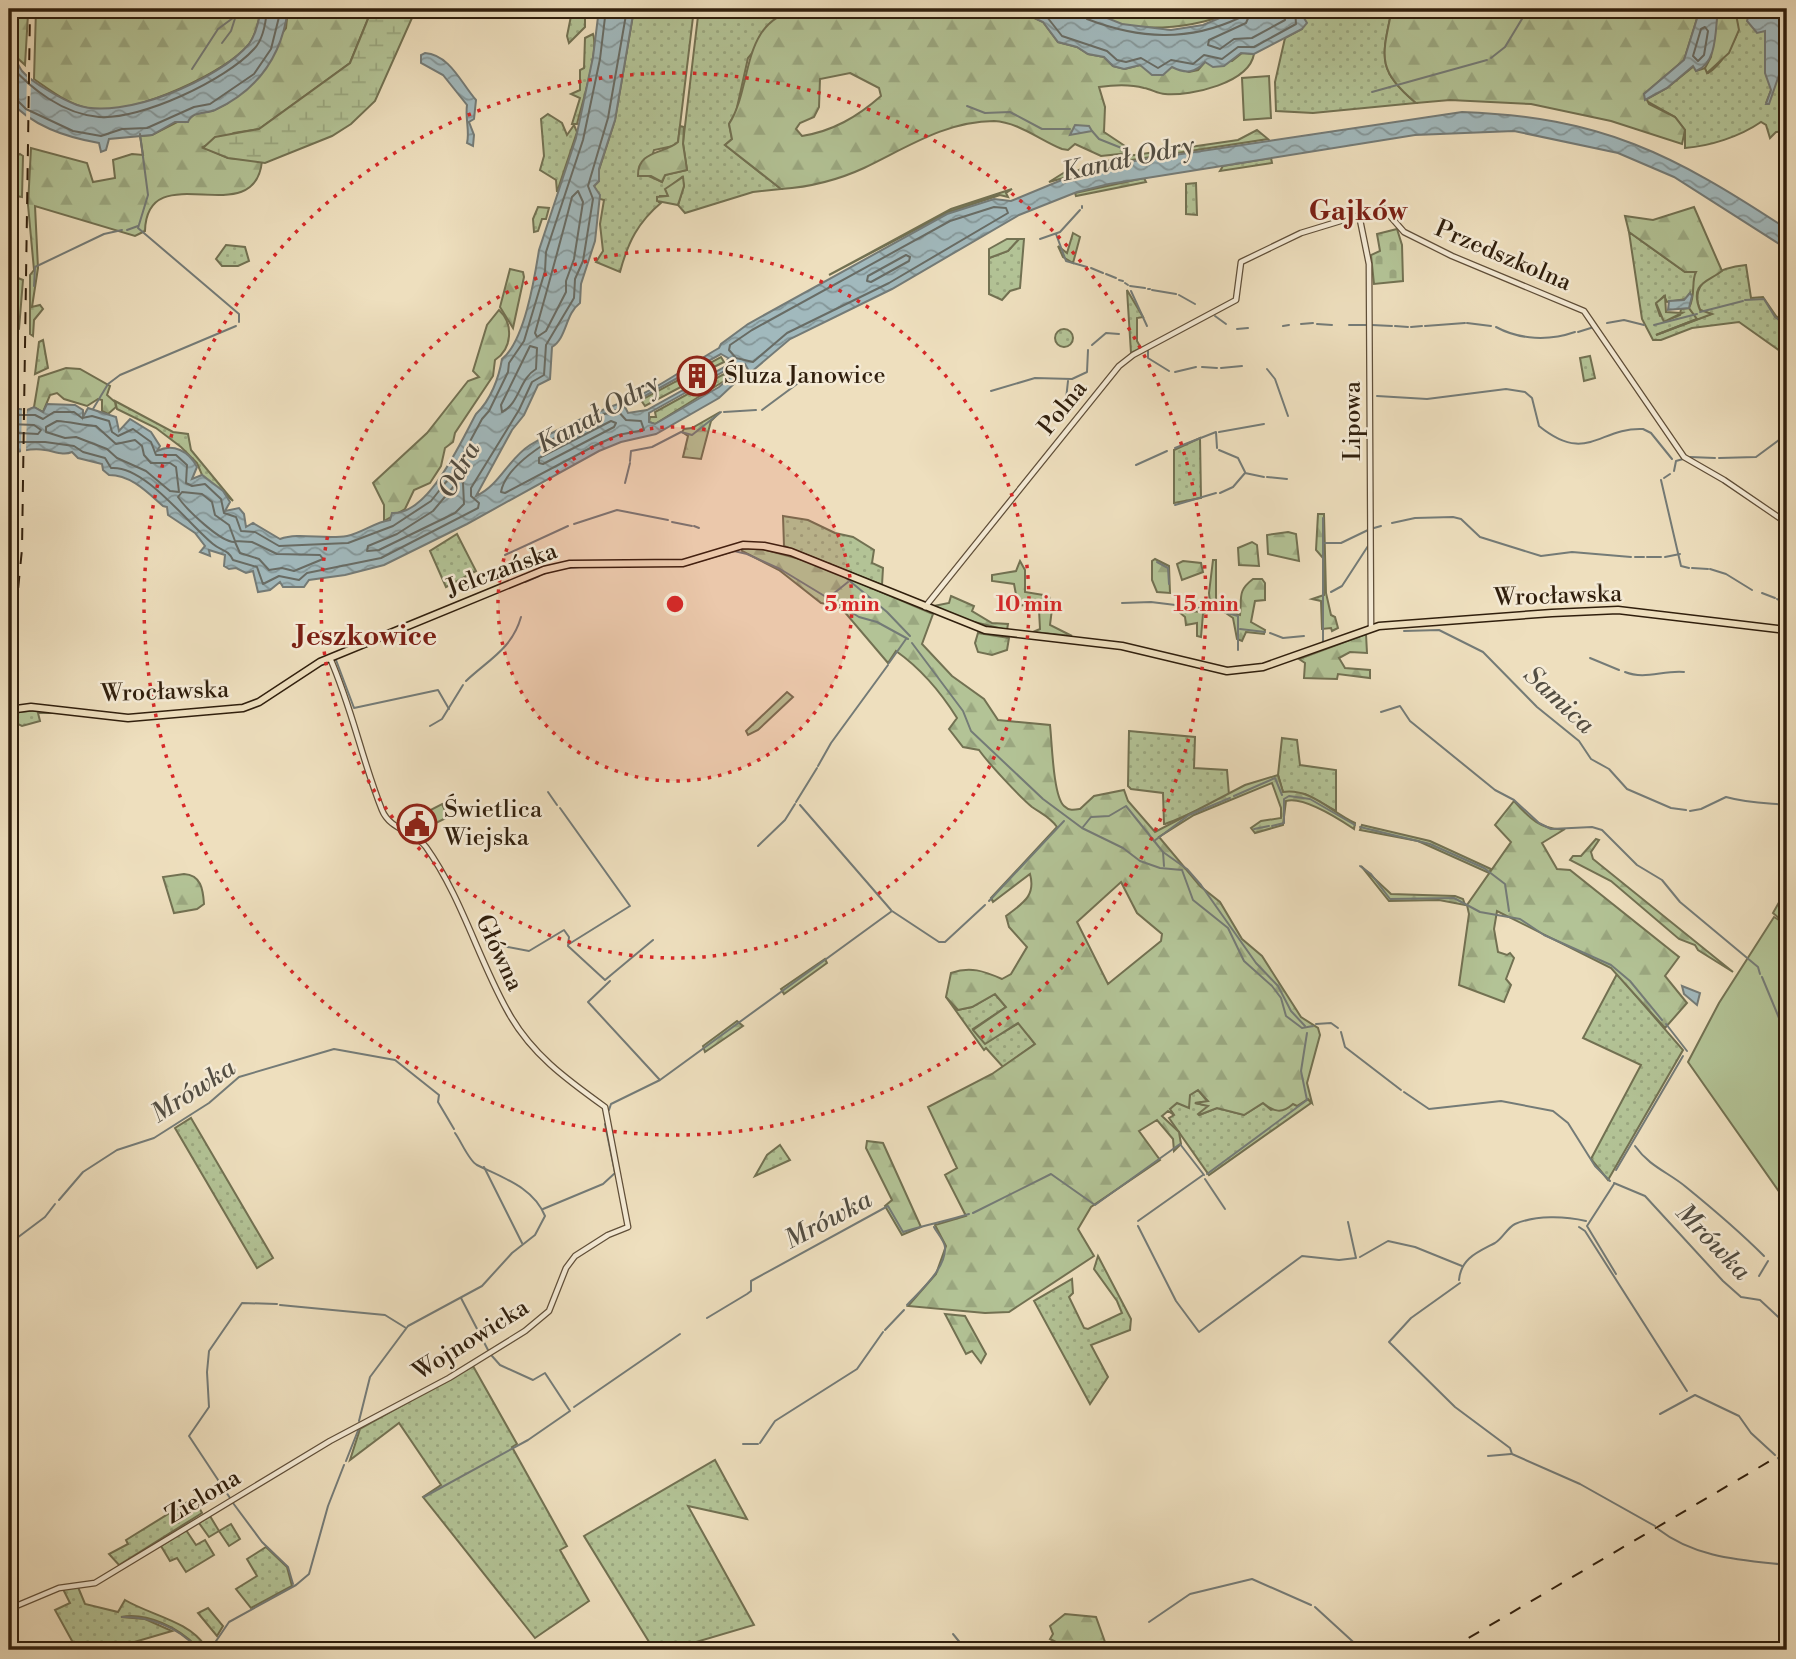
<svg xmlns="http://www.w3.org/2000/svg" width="1796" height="1659" viewBox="0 0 1796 1659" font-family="'Libre Bodoni',serif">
<defs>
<pattern id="grass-dots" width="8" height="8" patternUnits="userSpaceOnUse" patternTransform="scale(1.75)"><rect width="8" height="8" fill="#b3c396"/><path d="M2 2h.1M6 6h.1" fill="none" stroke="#9aa780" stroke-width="1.8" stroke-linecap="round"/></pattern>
<pattern id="forest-firs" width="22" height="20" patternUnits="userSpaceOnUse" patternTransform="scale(1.75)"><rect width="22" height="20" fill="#b3c396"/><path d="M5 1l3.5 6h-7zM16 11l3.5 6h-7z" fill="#9aa780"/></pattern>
<pattern id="wetland-marsh" width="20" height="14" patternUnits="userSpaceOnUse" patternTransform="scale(1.75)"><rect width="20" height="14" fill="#b3c396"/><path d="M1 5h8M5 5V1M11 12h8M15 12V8" fill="none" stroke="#9aa780"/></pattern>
<pattern id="cemetery-stones" width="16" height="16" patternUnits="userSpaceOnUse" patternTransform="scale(1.75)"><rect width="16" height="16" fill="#b3c396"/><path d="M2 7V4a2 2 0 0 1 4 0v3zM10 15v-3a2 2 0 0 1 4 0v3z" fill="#9aa780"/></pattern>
<pattern id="water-waves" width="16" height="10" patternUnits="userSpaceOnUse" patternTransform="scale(1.75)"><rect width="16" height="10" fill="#a1b9bd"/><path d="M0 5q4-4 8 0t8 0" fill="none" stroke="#849698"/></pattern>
</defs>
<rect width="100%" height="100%" fill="#eedfbe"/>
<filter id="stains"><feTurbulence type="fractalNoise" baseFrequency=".00286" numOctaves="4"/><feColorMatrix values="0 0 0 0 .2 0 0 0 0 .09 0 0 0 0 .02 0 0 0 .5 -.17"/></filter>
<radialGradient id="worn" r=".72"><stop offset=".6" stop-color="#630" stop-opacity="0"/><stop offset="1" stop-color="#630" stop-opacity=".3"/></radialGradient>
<g fill="url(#grass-dots)" stroke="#727152" stroke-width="2" fill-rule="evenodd">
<path d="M634 9H801L787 11 748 58 736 112 729 124 732 139 725 145 781 189 753 192 685 213 678 205 684 186 682 177 673 184 669 196H660L659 202H662C638 222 628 242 620 272L596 262 603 251 600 224 604 200 600 199 594 186 599 181V170L615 120ZM698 16 683 143 687 170 665 175 662 182 646 175 654 150 673 146 678 142 693 17Z"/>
<path d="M1302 9C1328 12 1362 9 1392 9 1382 57 1376 69 1416 103L1313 113 1276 111 1275 82 1285 38 1302 29Z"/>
<path d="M1735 9H1750L1748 21 1765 30 1771 90 1766 103 1779 75 1782 30 1787 32V131L1776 132 1770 138 1766 125 1761 122C1739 137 1710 146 1685 148V130L1675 117 1645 100 1667 88 1694 66 1696 71 1705 68 1708 73C1719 67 1734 44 1738 31 1739 25 1734 16 1735 9Z"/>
<polygon points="572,11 585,15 585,27 569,43 567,36"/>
<path d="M593 34C599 52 582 103 577 124H572L580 98 571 94 580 90V70L584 68 585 38Z"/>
<polygon points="548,114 562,123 567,135 574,125 577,132 557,192 556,180 540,170 544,156 541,119"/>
<polygon points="1271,158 1272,163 1220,171 1223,166"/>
<polygon points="1196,183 1197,215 1186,214 1186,184"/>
<polygon points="538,207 549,208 546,219 542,219 538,231 534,232 533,219"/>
<path d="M1629 232 1685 272H1696L1692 302 1690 293 1686 299 1667 302 1664 296 1656 304 1660 316 1670 319 1680 315 1681 309 1689 308 1697 319 1656 335 1711 314 1700 310C1687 280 1723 267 1746 265L1751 298 1763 297 1776 316 1787 325V356L1739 322 1692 328 1661 340H1653L1642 319Z"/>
<polygon points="1019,239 1024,239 1020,288 1010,291 1002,300 989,294 989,258 1008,251"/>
<polygon points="226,245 245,247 249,261 238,266 222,266 216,259"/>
<polygon points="1127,290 1143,317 1137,318 1137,341 1141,348 1131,353"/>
<circle cx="1064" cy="338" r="9"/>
<polygon points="43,340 48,368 35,374 39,342"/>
<polygon points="1590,356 1595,378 1584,381 1580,358"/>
<polygon points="721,357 724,362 698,375 694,374 696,379 645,406 641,400"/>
<polygon points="724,374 729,378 655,424 649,422 650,417 656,417 655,412"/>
<polygon points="115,401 173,432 188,434 191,450 233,501 202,475 197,463 181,447 156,428 117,409"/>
<polygon points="1200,438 1201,498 1174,503 1174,450"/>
<polygon points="783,516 808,520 835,533 853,537 874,550 872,563 883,568 882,585 784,546"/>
<polygon points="457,534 476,571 446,587 430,551"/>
<polygon points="787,692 793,697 758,730 748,735 746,731"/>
<polygon points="40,710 55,713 38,713 40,721 22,726 9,720 18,712"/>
<path d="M1129 731 1195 737 1194 768 1227 770 1229 795C1222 799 1169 824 1164 824L1163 793 1131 789 1128 786Z"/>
<polygon points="1282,738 1297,740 1300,765 1336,770 1336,811 1305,794 1283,792 1278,775"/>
<polygon points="1787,888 1787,925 1773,913"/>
<polygon points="1617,974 1683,1050 1608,1180 1591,1159 1641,1065 1583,1038"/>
<polygon points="995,994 1006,1007 973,1029 985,1043 1019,1023 1035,1044 1003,1067 986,1048 984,1050 946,997 958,1010 972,1007"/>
<polygon points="1198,1090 1208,1102 1195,1103 1209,1106 1199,1115 1217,1108 1244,1115 1263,1103 1271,1110 1308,1099 1311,1103 1209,1175 1169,1118 1174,1115 1169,1109 1177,1103 1187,1105 1190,1095"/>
<polygon points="191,1118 273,1258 257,1268 175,1128"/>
<polygon points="780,1145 790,1160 755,1176 767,1155"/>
<polygon points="1098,1256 1131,1319 1130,1330 1091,1345 1108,1377 1090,1404 1034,1301 1072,1279 1073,1293 1069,1297 1084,1328 1088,1329 1122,1313 1117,1301 1094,1269"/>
<polygon points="473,1366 517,1444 512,1447 567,1546 560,1550 589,1601 535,1638 423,1497 441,1485 399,1423 350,1460 360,1429"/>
<polygon points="715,1460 747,1519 688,1506 754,1625 669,1650 654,1650 584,1536"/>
<polygon points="194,1498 202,1513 119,1565 109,1554 128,1544 126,1540"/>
<polygon points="210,1516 219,1531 231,1524 240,1539 229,1546 219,1531 209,1537 199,1523"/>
<polygon points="186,1530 196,1545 205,1540 214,1555 186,1572 177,1558 170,1561 161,1546"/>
<polygon points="266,1547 287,1567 292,1586 251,1608 236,1589 257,1576 247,1559"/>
<path d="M78 1587 85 1604 118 1612 125 1600C150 1615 189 1621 205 1646L197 1647C179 1628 147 1612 121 1617L145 1619 172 1631 107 1650H77L55 1610 70 1603 63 1589Z"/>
<polygon points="208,1608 223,1626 217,1636 198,1613"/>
</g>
<g fill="url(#forest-firs)" stroke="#727152" stroke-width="2" fill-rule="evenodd">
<polygon points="9,9 24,9 28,14 25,65 11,52"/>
<path d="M36 9H261C259 20 256 35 249 44 226 73 137 112 100 110 74 109 54 93 34 79Z"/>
<path d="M288 9H372L350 63 259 129 234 133 203 147 228 158 262 161C255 234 147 154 145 231L135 236 35 206 38 268 32 307 40 305 43 309 34 320 33 336 30 334V275L34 270 28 205 31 148 87 163 93 182 115 178 113 160 132 154 143 155 140 136 152 135 181 120 185 122 196 113 212 111 228 103 286 28Z"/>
<path d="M801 9H1025L1026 14 1043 22 1058 42 1077 47 1088 54 1104 57 1113 66 1125 69 1140 65 1173 67 1189 72 1198 70 1205 62 1232 61 1242 53 1254 54C1249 83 1192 96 1165 94 1158 94 1151 89 1144 88 1130 84 1113 85 1099 87L1105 107 1104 132 1128 148 1129 153 1101 156 1075 144 1068 150 1062 149C1040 140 1018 122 994 121 946 121 906 148 864 168 838 180 810 187 781 189L725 145 732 139 729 124C754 85 739 19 801 9ZM850 73 879 88 881 96C857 117 833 131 802 136L796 129 800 123 814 117 819 107 820 79Z"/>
<path d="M1089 9H1238C1201 29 1123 38 1089 9Z"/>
<path d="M1392 9H1700L1684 60 1644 94 1649 104 1675 117 1685 130 1682 144 1611 121 1531 104 1450 100 1416 103C1376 69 1382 57 1392 9Z"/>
<polygon points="1718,9 1735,9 1739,30 1729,53 1707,73 1705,68 1711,57"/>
<path d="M680 126 684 127 683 144 687 170 665 175 662 182 651 176H638C637 150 665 154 678 142Z"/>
<polygon points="1257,130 1268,139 1125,161 1049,182 1065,172 1071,174 1087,166 1128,156 1238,140"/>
<polygon points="20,154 23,156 22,197 16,196 16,156"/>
<polygon points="683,177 684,186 678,205 657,201 657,197 668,196 665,189"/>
<polygon points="1144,178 1146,182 1076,196 1075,193"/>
<polygon points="1012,189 1006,193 1008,197 1000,195 949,212 829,275 951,209"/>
<path d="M1694 207 1722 271C1708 282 1689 283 1700 310L1712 314 1656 335 1697 319 1689 308C1696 295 1691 281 1696 272H1685L1629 232 1625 216 1653 220Z"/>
<polygon points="1073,233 1080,237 1073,263 1063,257 1058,246 1067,253"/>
<polygon points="1007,239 1019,239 1008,251 989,258 989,249"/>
<polygon points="510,269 523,272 524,277 513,328 500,307"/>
<polygon points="18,278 23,280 19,329 14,330"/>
<polygon points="1665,296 1666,312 1682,313 1664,322 1656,303"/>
<path d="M499 310C514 324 512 349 495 360L493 376 455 433 453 442 445 448 441 466 430 483 414 490 405 509 384 521V505L373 483 427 433 468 381 479 377 473 371 487 325Z"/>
<polygon points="66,368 80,369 110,386 107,395 115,402 116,407 108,414 102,411 102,400 98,399 87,406 64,399 57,393 50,395 43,412 34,407 39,377"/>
<polygon points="720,412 711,421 701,459 683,457 688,436 682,432 684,429 692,428"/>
<polygon points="1318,514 1324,514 1326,593 1331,615 1335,617 1338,628 1332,631 1331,628 1322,629 1321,601 1312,599 1324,595 1323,558 1316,550"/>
<polygon points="1288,532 1296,534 1299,561 1268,554 1267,535"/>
<polygon points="1252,542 1257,545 1259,566 1239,565 1238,548"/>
<path d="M758 548 811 562 933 614 922 644 952 676 984 699 998 720 1050 725C1052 742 1053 796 1064 806 1069 811 1074 810 1080 809L1094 796 1124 790 1128 801 1155 832 1245 785 1278 775 1283 792C1311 788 1331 812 1355 823L1354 829C1339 819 1303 796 1286 801L1283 825 1255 833 1251 828 1261 821 1281 818V808L1272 783 1194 815 1159 837 1200 886 1220 902 1242 939 1262 956 1301 1017 1318 1028 1320 1035 1307 1083 1312 1103 1308 1099 1297 1106 1293 1104C1282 1114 1274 1112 1263 1103L1244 1115 1217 1108 1199 1115 1198 1114 1208 1106 1195 1103 1208 1101 1198 1090 1190 1095 1189 1108 1177 1103 1170 1109 1174 1115 1168 1111 1162 1116 1179 1132 1181 1144 1174 1151 1173 1139 1157 1120 1139 1131 1160 1160 1091 1207 1078 1229 1094 1256 1009 1312 985 1313 908 1306 936 1274 946 1246 935 1225 966 1216 945 1175 957 1168 928 1107 992 1074 1035 1044 1018 1023 985 1044 973 1030 1006 1007 995 994 972 1007 958 1010 946 997 951 973C970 966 984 971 1002 979L1011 974 1027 947 1009 927 1006 916C1023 903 1036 896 1030 874L993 902 991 898 1057 827C1050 817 1042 814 1032 807 1019 796 989 764 979 750L963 747 949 729 957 718C942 694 920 668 896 651L888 663 843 610 833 605 821 603 779 570 742 551V549ZM1121 882 1137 913 1162 934 1161 941 1108 984 1077 922Z"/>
<polygon points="1155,559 1169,566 1170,593 1157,592 1152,580 1152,561"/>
<polygon points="1213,560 1216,560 1216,612 1211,612 1209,593"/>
<polygon points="1020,561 1025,570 1025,592 1049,596 1052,609 1050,625 1072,636 1033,632 1040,629 1039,610 1034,606 1018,605 1014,584 992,581 992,575 1016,571"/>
<polygon points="1183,561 1201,563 1203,572 1182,580 1177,564"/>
<path d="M1253 579H1262L1265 583V600L1255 601 1251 622 1265 630 1264 634 1246 632 1242 641 1237 639 1233 618 1220 609 1240 615C1242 598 1237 591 1253 579Z"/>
<polygon points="951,596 974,606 972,611 992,623 1008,624 1007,630 962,619 934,606 949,603"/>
<polygon points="1185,611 1206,612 1203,614 1201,637 1197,636 1197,623 1186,625 1185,617 1179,612"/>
<polygon points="978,633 1009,638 1007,650 992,655 978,652 975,643"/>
<polygon points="1366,634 1367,653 1350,652 1339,658 1345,668 1370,670 1370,678 1338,674 1337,679 1304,678 1305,663 1299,659"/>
<path d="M1514 801C1529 818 1542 831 1565 829L1542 843 1557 869 1570 870 1679 957 1665 976 1687 1003 1665 1028 1611 968 1497 911 1494 929 1498 952 1507 955 1510 953 1514 958 1506 979 1511 985 1504 1002 1459 985 1469 914 1467 905 1511 842 1495 825Z"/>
<polygon points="1362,825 1430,841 1491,869 1489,873 1418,841 1360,830"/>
<polygon points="1596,839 1599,840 1591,852 1593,859 1733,972 1698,950 1695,945 1679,939 1611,881 1570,860 1573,856 1581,856"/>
<polygon points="1361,866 1391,894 1455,896 1463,899 1465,905 1439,900 1389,901"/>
<path d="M184 874C201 875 203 889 204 904L197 909 174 913 163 877Z"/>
<polygon points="825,959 827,963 784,994 781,989"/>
<polygon points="737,1021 743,1026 705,1052 703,1046"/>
<polygon points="867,1141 883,1143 921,1227 902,1235 885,1206 892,1200 866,1148"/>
<polygon points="945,1314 965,1316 986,1354 981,1363 972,1351 966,1354"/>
<polygon points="1065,1614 1096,1617 1105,1642 1090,1650 1058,1649 1056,1642 1050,1639 1053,1634 1050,1626"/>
</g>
<polygon fill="url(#wetland-marsh)" stroke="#727152" stroke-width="2" points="372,9 416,9 375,101 351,124 332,136 265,163 228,158 203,148 215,137 259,129 350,63"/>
<polygon fill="url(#cemetery-stones)" stroke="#727152" stroke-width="2" points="1397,229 1402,245 1403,281 1374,284 1371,255 1380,251 1377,234"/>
<g fill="#b3c396" stroke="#727152" stroke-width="2">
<polygon points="1269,76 1271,118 1244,120 1242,78"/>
<polygon points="442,804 448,817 428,827 421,815"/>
<polygon points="1774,917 1787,925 1787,1203 1688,1062 1719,1003"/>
</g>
<g fill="url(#water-waves)" stroke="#747b77" stroke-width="2" fill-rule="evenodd">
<path d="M261 9H288C282 55 258 90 215 110 205 114 192 111 188 122H175L152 135 109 139 106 150 101 152 99 143C65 137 32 126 9 100V56C17 58 17 64 22 71 31 82 63 100 77 105 122 121 219 80 249 44 256 35 259 20 261 9Z"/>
<path d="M599 9H634L615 120 599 169V181L594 186 600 195 595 241 581 284 580 303C565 314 567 338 552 347L550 379 538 385 524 415 512 430 476 496C500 485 508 459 530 445 564 425 593 413 626 401 658 389 689 365 719 348L721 344 748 324 947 214 994 199 1011 201 1069 177 1121 163 1462 112C1602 117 1673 154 1787 229V249L1674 177 1618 153 1514 131 1415 135 1109 184 1077 192 1019 215 892 289 790 339 750 373 745 364 732 371 730 368 649 413V422L655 424 719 387 741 368 749 378 737 381 719 398 656 434 621 442 599 451 467 524 384 565 345 575 309 580 304 587H283L280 582 270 590 258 592 253 571 246 573 236 568 229 569 224 566 225 555 209 550 210 556 200 552 205 546 195 533 168 515 167 507 163 506C147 492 131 475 109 475L103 470 102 464 78 458 72 452C63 456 54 451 45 450 34 448 19 451 9 454L11 408 27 410 34 407 43 412 47 404 75 405 83 410V417L88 408 116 417 119 431 130 419 151 432 160 446 157 451C173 443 189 451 197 467L192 479 202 475 223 491 230 502 225 511 239 508 244 514 246 527 253 523 280 539C299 532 325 540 347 536 362 533 375 522 390 520L392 513C429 515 461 441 476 414 491 400 499 377 502 359 525 341 535 275 539 250L576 138 593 57ZM721 354 728 358 726 366 647 410 628 413 625 407Z"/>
<path d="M1025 9H1085L1122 24 1171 30 1203 25 1241 9H1304L1301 13 1307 23 1302 29 1254 54 1241 53 1224 66 1213 67 1205 62C1195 73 1186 74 1172 67L1163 75H1152L1140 65 1124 69 1113 66 1104 57 1088 54 1077 47 1058 42 1043 22 1026 14Z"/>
<path d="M1700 9H1718C1715 29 1718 63 1696 71L1693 66 1667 88 1645 100 1644 94 1684 60Z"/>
<polygon points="1750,9 1783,9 1779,75 1769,104 1766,104 1771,90 1765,73 1765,31 1757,33 1747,21"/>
<path d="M425 53C450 55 461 83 476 100L474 119 469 122 474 135 473 146 467 143C470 132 465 118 467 105L443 75 421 63V55Z"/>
<polygon points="1075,125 1089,126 1092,131 1070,135"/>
<polygon points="1690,293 1692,296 1689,308 1668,310 1669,301 1684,300"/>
<polygon points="1682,986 1700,993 1697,1005 1684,994"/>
</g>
<g fill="#eedfbe">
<polygon points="27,71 31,74 30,123 26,121"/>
<polygon points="22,405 27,407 26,454 21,452"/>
</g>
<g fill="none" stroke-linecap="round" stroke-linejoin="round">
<g stroke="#686c65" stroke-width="2">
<polyline points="1032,9 1047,17 1062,36 1107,51 1117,60 1126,62 1141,58 1158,68 1171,60 1193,64 1204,55 1222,59 1238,47 1254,47 1296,24 1295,9"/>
<path d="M1082 9 1087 19C1139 39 1188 42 1239 18L1243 9"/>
<polyline points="1252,9 1246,23 1209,40 1208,45 1220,49 1234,39 1252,38 1285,20 1286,9"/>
<polygon points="1705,27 1708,31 1704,55 1698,61 1693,56 1701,29"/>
<path d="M9 64C31 89 63 114 99 117 141 120 226 80 254 49 263 40 266 21 267 9"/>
<polyline points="9,96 15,98 26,109 73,131 101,136 122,129 147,128 194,107 210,104 254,74 271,49 281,9"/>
<path d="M578 191 583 202 574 259 566 281V292L546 331 537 337 535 333C548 287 560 243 572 197Z"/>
<polygon points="994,207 1006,208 1008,213 889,283 787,333 753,362 736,358 729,350 730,345 752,330 950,221"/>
<polygon points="906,255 910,257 909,261 871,282 867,281 868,276"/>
<path d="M530 346 537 348 536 369C519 379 520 403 502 412L501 405Z"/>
<path d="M617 410 626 420 641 421 644 430 618 435 596 445 505 493 501 492C507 457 584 419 617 410Z"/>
<polyline points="9,415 35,415 43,419 54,412 74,412 82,418 92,416 109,421 112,432 118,436 133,429 151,442 156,455 176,455 187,465 186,483 192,486 205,484 221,499 224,513 236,517 241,531 255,532 279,546 348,543 393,526 431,501 453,473 482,419 489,411 508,372 509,363 524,341 545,271 546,252 583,140 600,59 606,9"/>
<path d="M57 421C71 422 82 425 96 426L116 444 135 440 142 446 144 455 151 463H170L176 467 179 492 170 491 146 471 117 458 107 449 76 437 65 438 46 432V427Z"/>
<polygon points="611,421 616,423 614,427 543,464 539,463 539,458"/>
<polyline points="9,424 34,425 41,430 38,434 19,433 9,437"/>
<path d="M9 446 20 442H45L74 446 83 452 105 458 111 468C145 465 188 524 213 544 221 551 228 549 233 560L257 567 263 584 279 576 299 580 307 573 381 558 478 508 479 503 471 496V488L519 410 532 382 544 375 546 345 574 298 575 279 583 261 593 199 588 186 608 118 627 9"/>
<polygon points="459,480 463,483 464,504 455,513 379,550 367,551 368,546 397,534 433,511"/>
<path d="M182 492 202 494 212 502 215 515 229 525 235 541 252 542 277 554 320 555 323 559 294 571 282 568 269 570 259 559 240 553 235 542C221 543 186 509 178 497Z"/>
</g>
<g stroke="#747b77" stroke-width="2">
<polyline points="222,43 231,31 238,9"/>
<polyline points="1785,48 1787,49"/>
<polyline points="1491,58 1505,47 1528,9"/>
<polyline points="192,69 218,29 237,15"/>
<polyline points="1372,92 1487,60"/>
<polyline points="967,106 985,113 1010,112 1042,129 1070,129"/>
<polyline points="1092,131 1099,139 1124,149"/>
<polyline points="140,134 148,195 138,228 239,314 239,322"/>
<polyline points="1082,208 1082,206"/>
<polyline points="127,230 138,226"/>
<polyline points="1056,234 1066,261 1087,267"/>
<polyline points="1040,239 1060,232 1080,210"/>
<polyline points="1091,268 1103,273"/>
<polyline points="1106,274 1116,278"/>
<polyline points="1119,280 1123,281"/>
<polyline points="1125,283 1128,285"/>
<polyline points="34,286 35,267 104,234 122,230"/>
<polyline points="1130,286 1145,288"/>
<polyline points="1148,289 1150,289"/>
<polyline points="1152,290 1176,294"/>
<polyline points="1131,291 1147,326"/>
<polyline points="1179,295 1195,304"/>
<polyline points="1745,300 1764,299 1775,317 1787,326"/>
<polyline points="1700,312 1743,301"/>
<polyline points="1215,316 1226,324"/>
<polyline points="1467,323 1491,326"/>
<polyline points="1607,323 1624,320 1644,325"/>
<polyline points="1301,324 1313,323"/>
<polyline points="1317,324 1332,325"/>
<polyline points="1349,325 1367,325"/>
<polyline points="1372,325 1392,326"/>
<polyline points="1654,325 1697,314"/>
<polyline points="1283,326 1289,325"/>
<polyline points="1395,326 1408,327"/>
<polyline points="1425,326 1465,323"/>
<polyline points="1411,327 1422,326"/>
<path d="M1496 327C1520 340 1549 341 1575 332"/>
<polyline points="1237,329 1248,328"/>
<polyline points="1578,332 1594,327"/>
<polyline points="1092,345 1106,333 1119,334"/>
<polyline points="1148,350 1148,358 1169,371"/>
<polyline points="1202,367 1217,368"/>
<polyline points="1221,368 1242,366"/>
<polyline points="1267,369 1275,379 1288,416"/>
<polyline points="1175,372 1196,367"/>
<polyline points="991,391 1035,378 1072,379 1087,372 1088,350"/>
<path d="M1377 396 1427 399 1506 389 1525 392 1532 398 1539 426C1587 465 1599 427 1643 429L1651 433 1672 459"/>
<polyline points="93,409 108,384 120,375 236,326"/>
<polyline points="762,410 797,384"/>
<polyline points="724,412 756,410"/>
<polyline points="1064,417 1068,381"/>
<polyline points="1219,432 1264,424"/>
<polyline points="1175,448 1216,432 1217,448"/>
<polyline points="1219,450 1238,458 1245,472"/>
<polyline points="1690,457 1715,458"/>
<polyline points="1719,458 1756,457 1787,434"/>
<polyline points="630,461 631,451 652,447 681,432 692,435 721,412"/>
<polyline points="1136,465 1167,451"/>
<polyline points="1674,471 1676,461 1683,459"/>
<polyline points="1267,477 1287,479"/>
<polyline points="1664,478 1670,474"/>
<polyline points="1661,480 1681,566 1689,568"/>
<polyline points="625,483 630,463"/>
<polyline points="1220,493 1233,487 1245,473 1264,477"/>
<polyline points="1175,505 1216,493"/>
<polyline points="1323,518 1323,643"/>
<polyline points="672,522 692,526"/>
<polyline points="1392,523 1415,518 1453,517 1461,519 1480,537 1541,556 1572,552 1631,557"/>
<polyline points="574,524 617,510 668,520"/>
<polyline points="694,526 699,528"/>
<polyline points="1374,528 1381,526"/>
<polyline points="9,542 9,564"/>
<polyline points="1325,543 1341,543 1368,530"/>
<polyline points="505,555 568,526"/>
<polyline points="1635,557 1644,557"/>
<polyline points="1647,557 1661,557"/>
<polyline points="1665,557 1680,554"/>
<polyline points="1157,562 1168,568 1169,584"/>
<polyline points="683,566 734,551 747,554 780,569 859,617 877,622 908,639"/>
<polyline points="568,568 580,567"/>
<polyline points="1692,568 1708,569"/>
<polyline points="1710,569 1726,574 1752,590"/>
<polyline points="543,574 552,571"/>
<polyline points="845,577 887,612 910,636"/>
<polyline points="525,582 539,576"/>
<polyline points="1331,592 1342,586 1368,546"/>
<polyline points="1762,593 1775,598"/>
<polyline points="828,598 848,582"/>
<polyline points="1777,599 1787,605"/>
<polyline points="1122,603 1151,602 1216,610"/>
<polyline points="1220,611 1238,616 1238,650"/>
<polyline points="1240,629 1265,632"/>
<polyline points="1404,631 1439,630 1483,652 1537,707 1579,741 1591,759 1609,769 1627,789 1671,808 1686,810"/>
<polyline points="1270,633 1283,638 1304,636"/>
<polyline points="912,643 963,711 971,731 1043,799 1082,828 1123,848 1140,861 1160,868 1182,870 1193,900 1228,928 1244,961 1272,986 1281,998 1286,1016 1302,1028 1313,1026"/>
<polyline points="1590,658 1619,670"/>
<polyline points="336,660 354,708 438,690 449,709"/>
<polyline points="889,663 906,639"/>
<path d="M1625 672C1645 680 1663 670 1684 672"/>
<path d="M466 681C488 660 512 649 521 617"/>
<polyline points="1381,712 1400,706 1410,721 1495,790 1514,800 1539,823 1551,829 1592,827 1602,830 1637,865 1662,880 1680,902 1758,967 1760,974"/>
<polyline points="430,726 442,719 463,685"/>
<polyline points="818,766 831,743 888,665"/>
<polyline points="548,792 557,805"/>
<polyline points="1234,796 1275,778 1282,795"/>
<polyline points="796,802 817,768"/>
<polyline points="800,805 891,910"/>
<polyline points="560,808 630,906 569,944"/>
<path d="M1690 811 1701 809 1726 797C1747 803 1766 803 1787 805"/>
<polyline points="1272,826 1284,823 1284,799 1289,796 1310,799 1355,825"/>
<polyline points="1083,827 1091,817 1109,816 1126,806 1163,852 1164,866"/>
<polyline points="1360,827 1430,844 1484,868 1505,884 1509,911"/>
<polyline points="1254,829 1269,826"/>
<polyline points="1154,841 1189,815 1230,798"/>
<polyline points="758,846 785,820 795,804"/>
<polyline points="1163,852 1187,869 1201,885 1256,963 1278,986 1291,1011 1305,1026"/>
<polyline points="1360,866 1371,874 1390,899 1454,898 1480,912 1520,919 1544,935 1611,965 1630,981 1662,1020"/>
<polyline points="989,901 1064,821"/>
<polyline points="492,944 529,951 564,930 569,937 568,946 605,980 653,940"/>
<polyline points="1762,977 1779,1018"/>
<polyline points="610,981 588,1002 659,1079"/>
<polyline points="1781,1021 1787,1030"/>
<polyline points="1316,1024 1331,1023 1338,1028"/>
<polyline points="1666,1024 1687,1051"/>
<polyline points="1341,1032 1345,1047 1401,1090"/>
<polyline points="1404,1092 1429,1109 1501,1101 1553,1111 1568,1123 1595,1166 1610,1181"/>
<polyline points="609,1110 611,1104 660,1080 892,911 939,942 945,942 985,905"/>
<path d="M1635 1146C1650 1167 1668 1172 1686 1187 1713 1209 1739 1231 1764 1256"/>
<polyline points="484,1167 522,1243"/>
<polyline points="1616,1170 1683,1056"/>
<polyline points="1207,1174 1307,1100 1301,1071 1307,1033"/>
<polyline points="1205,1179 1225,1209"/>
<polyline points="1614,1183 1645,1196 1723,1281 1741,1297 1760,1300 1787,1325"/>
<polyline points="1614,1184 1587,1226 1616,1274"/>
<polyline points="59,1200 83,1172 117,1150 154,1138 209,1103 239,1077 334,1049 395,1060 439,1095 438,1102 454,1129"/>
<polyline points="543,1209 603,1184 615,1173 605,1124"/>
<polyline points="973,1213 1051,1174 1095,1205 1180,1144 1204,1175"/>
<polyline points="1138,1221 1203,1175"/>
<polyline points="1138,1226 1176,1301 1199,1332 1302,1256 1339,1260 1356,1258 1348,1222"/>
<polyline points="1579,1227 1585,1231 1687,1391"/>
<polyline points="9,1244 45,1217 55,1204"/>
<polyline points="1360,1257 1388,1241 1415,1247 1462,1266"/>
<polyline points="1759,1276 1768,1261"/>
<path d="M1459 1280C1461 1258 1478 1252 1495 1243 1503 1238 1507 1228 1515 1224 1536 1215 1565 1216 1586 1221"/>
<polyline points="1460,1283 1411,1318 1389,1342 1455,1407 1510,1448 1512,1454 1580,1484 1655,1526"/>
<polyline points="461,1298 488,1350"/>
<polyline points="280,1305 385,1315 406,1328"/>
<path d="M907 1305C920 1291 946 1269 945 1247 944 1240 937 1233 934 1227"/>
<path d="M707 1318 747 1294 751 1291V1281L888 1206 903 1232C924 1225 947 1221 969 1214"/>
<polyline points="885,1330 904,1310"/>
<polyline points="574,1407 680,1334"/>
<polyline points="1660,1414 1695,1395 1739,1416 1751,1433 1775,1455"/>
<path d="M359 1421 370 1377 408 1326 482 1286 512 1253 535 1235 545 1216C533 1187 503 1178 477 1165 469 1161 461 1141 455 1133"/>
<polyline points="760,1443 775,1421 857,1369 883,1332"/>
<polyline points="743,1444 758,1444"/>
<polyline points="1488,1456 1511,1454"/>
<polyline points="1778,1458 1787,1471"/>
<polyline points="346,1461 359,1428"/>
<polyline points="424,1497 528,1440 570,1411 545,1373 533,1380 500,1365 492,1356"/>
<polyline points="230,1498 189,1436 209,1407 207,1372 209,1351 242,1303 277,1304"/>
<polyline points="233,1503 262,1542 288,1567 293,1584"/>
<path d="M1658 1529C1695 1558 1742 1560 1787 1565"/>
<polyline points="1315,1607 1362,1650"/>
<path d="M122 1617C149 1616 178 1627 197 1648L205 1646"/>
<polyline points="1149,1622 1190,1594 1252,1579 1311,1605"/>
<polyline points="953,1634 966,1650"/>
<polyline points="212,1647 229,1622 296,1585 309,1574 328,1506 344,1465"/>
<polyline points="207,1648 210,1649"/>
</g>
<defs>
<g id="minor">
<polyline points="1359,215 1369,264 1371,628"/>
<polyline points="925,607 1119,366 1133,355 1236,300 1241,262 1301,233 1383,208 1404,232 1452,256 1584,311 1684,457 1724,480 1787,523"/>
<path d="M9 1609 59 1588 95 1583 330 1441 449 1378 525 1331 549 1311 566 1268 575 1256 608 1235 628 1227 605 1107C566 1079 530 1053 507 1010 478 958 461 896 426 847 414 831 390 830 382 810 362 760 352 708 330 658"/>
</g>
<polyline id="major" points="9,710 31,707 128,718 243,708 259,702 320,662 544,570 570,564 683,563 743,545 764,546 791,552 985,630 1122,646 1227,671 1263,667 1379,626 1552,613 1618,610 1787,630"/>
</defs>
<use href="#minor" stroke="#604f39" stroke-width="7"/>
<use href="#major" stroke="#301f0d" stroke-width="9"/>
<use href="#minor" stroke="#f4ead5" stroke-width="4.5"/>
<use href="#major" stroke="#eedfbe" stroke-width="6"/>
<g stroke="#301f0d" stroke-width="2" stroke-dasharray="12 12" stroke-linecap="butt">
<polyline points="9,635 18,590 22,549 30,9"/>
<polyline points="1448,1650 1787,1451"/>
</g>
</g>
<circle cx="675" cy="604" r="177" fill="#d62828" fill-opacity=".12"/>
<g fill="none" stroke="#d62828" stroke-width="3.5" stroke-dasharray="3.5 7">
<circle cx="675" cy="604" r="177"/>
<circle cx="675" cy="604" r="354"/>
<circle cx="675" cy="604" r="531"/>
</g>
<defs>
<symbol id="building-ring" viewBox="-11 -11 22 22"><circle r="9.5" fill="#f4ead5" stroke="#8f2418" stroke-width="1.5"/><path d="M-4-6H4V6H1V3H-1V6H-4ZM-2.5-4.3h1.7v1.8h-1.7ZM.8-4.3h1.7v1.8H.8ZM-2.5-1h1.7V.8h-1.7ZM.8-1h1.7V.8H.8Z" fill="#8f2418"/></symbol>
<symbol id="civic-ring" viewBox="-11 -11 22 22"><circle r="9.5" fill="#f4ead5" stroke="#8f2418" stroke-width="1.5"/><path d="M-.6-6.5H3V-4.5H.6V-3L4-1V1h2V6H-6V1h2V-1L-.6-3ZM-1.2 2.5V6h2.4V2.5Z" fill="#8f2418"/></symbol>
</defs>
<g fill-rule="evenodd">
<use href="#building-ring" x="675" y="354" width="44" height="44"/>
<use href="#civic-ring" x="395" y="802" width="44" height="44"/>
</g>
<g text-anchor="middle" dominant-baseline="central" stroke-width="5" stroke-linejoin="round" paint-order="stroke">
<g font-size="24" fill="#301f0d" stroke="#f4ead5">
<text transform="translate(1503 256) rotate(23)">Przedszkolna</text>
<text transform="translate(1063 408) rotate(-51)">Polna</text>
<text transform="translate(1353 421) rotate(-90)">Lipowa</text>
<text transform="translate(502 570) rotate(-20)">Jelczańska</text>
<text transform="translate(1558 596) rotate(-2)">Wrocławska</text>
<text transform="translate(165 692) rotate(-2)">Wrocławska</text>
<text transform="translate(499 953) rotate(65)">Główna</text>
<text transform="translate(471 1340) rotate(-32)">Wojnowicka</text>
<text transform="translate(203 1497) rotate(-31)">Zielona</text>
</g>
<g font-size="24" fill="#301f0d" stroke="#f4ead5" text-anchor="start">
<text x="724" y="376">Śluza Janowice</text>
<text x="444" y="810">Świetlica<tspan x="444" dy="28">Wiejska</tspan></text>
</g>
<g font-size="26" font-style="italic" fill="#524d42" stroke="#f4ead5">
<text transform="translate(1128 159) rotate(-12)">Kanał Odry</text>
<text transform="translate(598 414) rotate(-29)">Kanał Odry</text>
<text transform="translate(459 470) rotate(-61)">Odra</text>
<text transform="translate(1559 700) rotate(43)">Samica</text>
<text transform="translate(193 1091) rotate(-33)">Mrówka</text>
<text transform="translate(828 1220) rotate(-28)">Mrówka</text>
<text transform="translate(1713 1242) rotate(46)">Mrówka</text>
</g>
<g font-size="28" font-weight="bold" fill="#7a1f14" stroke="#f4ead5">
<text x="1358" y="211">Gajków</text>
<text x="366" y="636">Jeszkowice</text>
</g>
</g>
<circle cx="675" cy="604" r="10" fill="#d62828" stroke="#f4ead5" stroke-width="3.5"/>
<g font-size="21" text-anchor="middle" font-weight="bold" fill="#d62828" stroke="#f4ead5" stroke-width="5" stroke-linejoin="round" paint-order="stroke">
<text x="852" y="611">5 min</text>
<text x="1029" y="611">10 min</text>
<text x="1206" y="611">15 min</text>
</g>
<rect width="1796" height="1659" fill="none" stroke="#eedfbe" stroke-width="35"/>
<rect x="10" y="10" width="1775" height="1638" fill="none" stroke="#301f0d" stroke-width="3.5"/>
<rect x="18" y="18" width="1761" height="1624" fill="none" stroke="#301f0d" stroke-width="2"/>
<rect width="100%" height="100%" filter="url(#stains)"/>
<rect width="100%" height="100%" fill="url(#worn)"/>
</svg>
